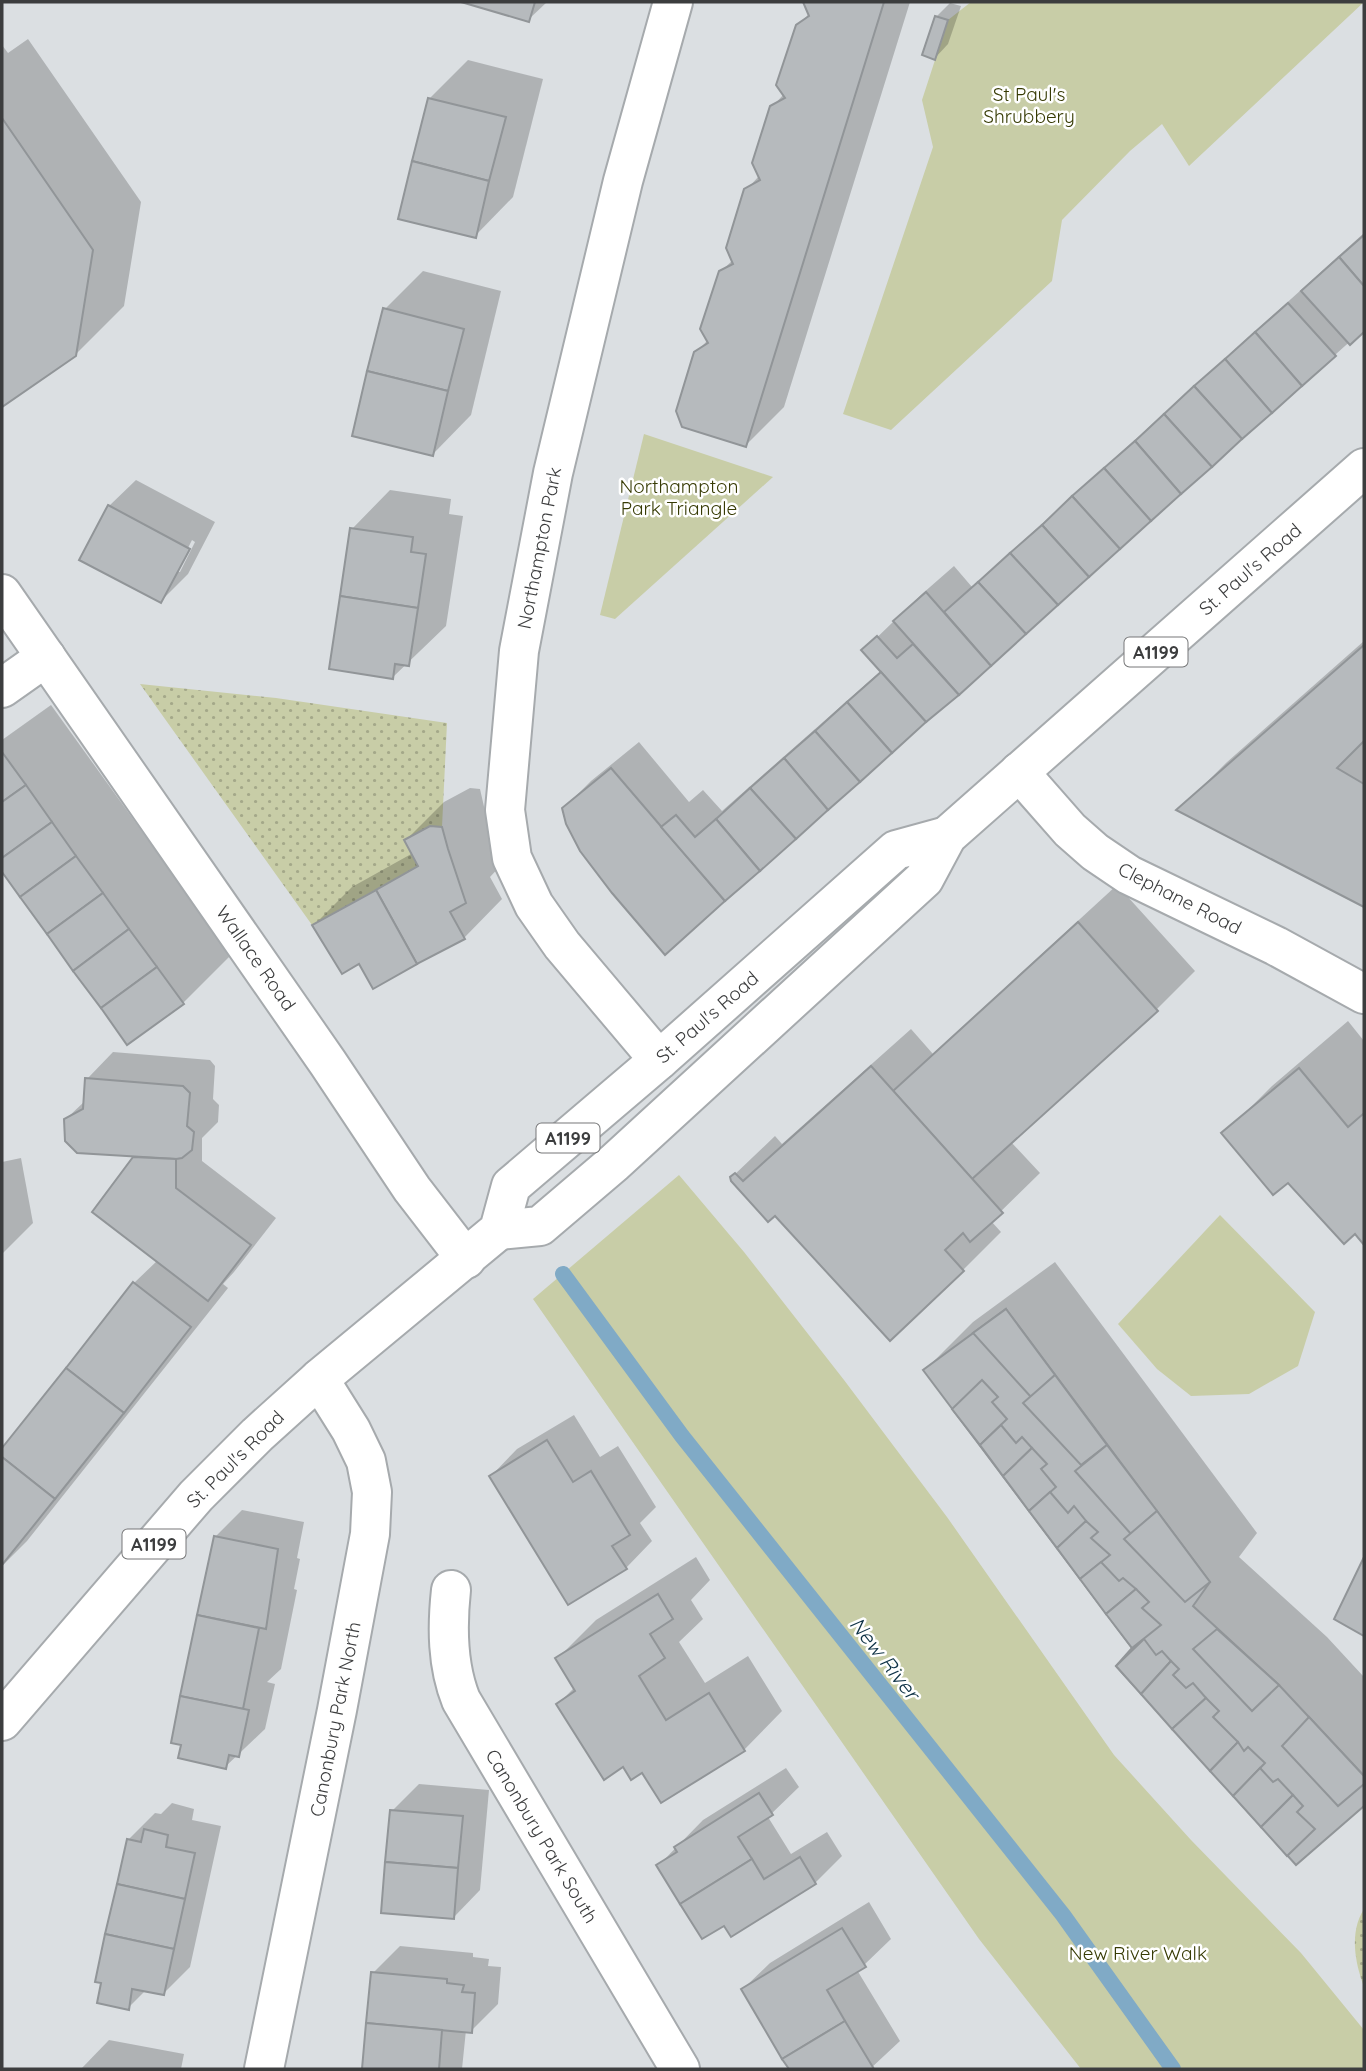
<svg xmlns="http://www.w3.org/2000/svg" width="1366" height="2071" viewBox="0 0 1366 2071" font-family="Quicksand,sans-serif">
<defs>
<pattern id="garden-dots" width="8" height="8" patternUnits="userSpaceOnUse" patternTransform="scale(1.75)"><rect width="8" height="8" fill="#c8cda7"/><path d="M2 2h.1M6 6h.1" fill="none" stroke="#a4a889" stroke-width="1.8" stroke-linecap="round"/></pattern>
</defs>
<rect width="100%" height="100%" fill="#dbdfe2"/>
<g fill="#c8cda7">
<polygon points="971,2 1364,2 1189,166 1162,124 1130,151 1062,220 1052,281 891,430 843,414 933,147 922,100 948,20"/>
<polygon points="644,434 773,477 615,619 600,615"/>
<polygon points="679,1175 744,1252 844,1380 947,1517 1114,1755 1191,1840 1301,1953 1364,2030 1364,2069 1081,2069 979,1939 533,1299"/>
<polygon points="1220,1215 1315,1312 1298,1366 1249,1394 1191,1396 1157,1369 1118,1324"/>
</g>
<g fill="url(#garden-dots)">
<polygon points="140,684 276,698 447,723 442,827 430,826 404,840 418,866 312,925"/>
<path d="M1364 1909V1987C1355 1963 1349 1932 1364 1909Z"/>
</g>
<g fill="#0003" fill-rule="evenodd">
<polygon points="467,2 547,2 528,20"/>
<polygon points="805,2 910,2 784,407 746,445 695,353 708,340 720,272 733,260 746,190 760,175 772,107 784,94 797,26 809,14"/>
<polygon points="950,3 961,6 948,44 935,58 924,54 937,16"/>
<polygon points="28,39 141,202 124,306 75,355 2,405 2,45 8,53"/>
<polygon points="468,60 543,79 513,197 475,236 429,99"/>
<polygon points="1364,233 1364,329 666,952 564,808 591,781 639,742 689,802 703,790 722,811 882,670 864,650 922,594 954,566 972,587"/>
<polygon points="423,271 501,291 471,415 433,454 385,309"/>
<path d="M136 480 215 522 188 574 161 601 109 506ZM192 540 195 542 180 572H176Z"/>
<polygon points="390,490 451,499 449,514 463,516 446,626 393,677 352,529"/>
<polygon points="1364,641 1364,905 1179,810 1226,763"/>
<polygon points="51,705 231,955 183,1003 128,1042 2,868 2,740"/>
<polygon points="470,788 480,789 485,811 503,863 490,877 502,899 464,938 359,961 314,925 352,887 413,853 406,840 444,802"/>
<polygon points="1117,885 1195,971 1157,1009 1011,1142 1040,1173 991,1221 1001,1232 963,1270 775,1214 732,1177 775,1136 782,1144 911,1029 933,1054"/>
<polygon points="1348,1021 1364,1041 1364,1242 1356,1232 1224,1134 1272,1086"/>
<polygon points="113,1052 210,1060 215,1066 213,1099 219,1105 218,1122 202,1138 202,1161 276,1218 234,1272 223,1284 228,1288 27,1541 2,1566 2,1450 134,1283 158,1260 95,1211 136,1155 66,1119 86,1100 87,1079"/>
<polygon points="21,1158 33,1223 2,1254 2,1162"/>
<polygon points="1055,1262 1257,1533 1239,1557 1327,1637 1364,1677 1364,1804 1296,1862 925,1370 973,1322"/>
<polygon points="574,1415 600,1457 618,1446 656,1507 640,1523 652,1541 626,1568 491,1476 517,1449"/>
<polygon points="242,1510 304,1522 297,1558 300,1559 294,1589 297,1590 281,1669 267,1682 275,1684 265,1729 225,1767 183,1744 182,1696 215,1537"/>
<polygon points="696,1557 710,1580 691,1600 703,1619 679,1642 705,1683 748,1656 782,1711 744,1750 642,1771 624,1765 558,1704 575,1687 557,1659 596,1620"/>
<polygon points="786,1768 799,1787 768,1817 791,1854 827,1832 842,1856 815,1883 732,1935 724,1923 658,1866 703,1820"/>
<polygon points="419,1784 489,1790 480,1890 454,1917 392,1811"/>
<polygon points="172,1803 194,1809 192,1820 221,1826 190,1967 163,1994 146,1990 128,2008 129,1839 155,1813 161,1814"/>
<polygon points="869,1902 891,1939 864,1965 857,1970 900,2041 870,2069 791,2069 743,1989 770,1963"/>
<polygon points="400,1946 473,1953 473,1957 489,1959 488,1966 501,1967 498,2004 471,2031 466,2030 462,2069 364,2069 373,1973"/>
<polygon points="109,2040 184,2054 181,2069 81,2069"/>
</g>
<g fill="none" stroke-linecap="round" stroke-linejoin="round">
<polyline stroke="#80aac6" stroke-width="16" points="563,1274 682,1436 1063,1915 1173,2069"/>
</g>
<g fill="#b6babd" stroke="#919598" stroke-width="2">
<polygon points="461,2 535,2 529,22"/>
<polygon points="803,2 884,2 746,447 682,427 676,411 694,352 708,343 700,329 719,271 733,264 726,248 744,189 760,180 752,163 770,106 785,98 776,85 796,25 809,16"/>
<polygon points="935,16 948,20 935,60 922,55"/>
<polygon points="428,98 506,117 489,181 412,161"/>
<polygon points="2,118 93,250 76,356 2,407"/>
<polygon points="412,161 489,181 476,238 398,219"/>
<polygon points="1364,235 1364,286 1339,257"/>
<polygon points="1339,257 1364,286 1364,332 1350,345 1301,291"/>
<polygon points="1288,303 1336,356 1302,386 1255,332"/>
<polygon points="383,308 464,329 448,391 367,371"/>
<polygon points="1255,332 1302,386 1272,413 1225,359"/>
<polygon points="1225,359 1272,413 1242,439 1194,386"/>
<polygon points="367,371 448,391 433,456 352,436"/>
<polygon points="1194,386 1242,439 1212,467 1164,414"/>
<polygon points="1164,414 1212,467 1181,494 1135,441"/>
<polygon points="1135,441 1181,494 1151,521 1104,468"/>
<polygon points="1104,468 1151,521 1120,549 1072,496"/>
<polygon points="1072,496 1120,549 1089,577 1042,525"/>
<polygon points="108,505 190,549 161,603 79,560"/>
<polygon points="1042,525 1089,577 1058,605 1010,553"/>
<polygon points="350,528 413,537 411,552 426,554 418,608 340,596"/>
<polygon points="1010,553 1058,605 1026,634 978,582"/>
<polygon points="978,582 1026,634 991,666 944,612"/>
<polygon points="926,592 991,666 959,695 893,621"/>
<polygon points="340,596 418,608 409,666 395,664 393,679 329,669"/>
<polygon points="877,636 897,658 913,644 959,695 926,722 861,650"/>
<polygon points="1364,645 1364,741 1337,768 1364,784 1364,907 1176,810"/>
<polygon points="881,672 926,722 892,753 847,702"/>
<polygon points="847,702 892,753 860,782 815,731"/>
<polygon points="815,731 860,782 828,810 784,758"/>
<polygon points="2,752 26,785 2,802"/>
<polygon points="784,758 828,810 796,839 750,788"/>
<polygon points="611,768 725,901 665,955 612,893 580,851 566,824 562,808"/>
<polygon points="26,785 52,822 2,858 2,802"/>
<polygon points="750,788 796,839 760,871 716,819"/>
<polygon points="676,815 695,837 716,819 760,871 725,901 661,827"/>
<polygon points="52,822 76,856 20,897 2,872 2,858"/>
<polygon points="430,826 442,827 448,849 466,903 450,912 465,939 417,964 376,890 418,866 404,840"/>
<polygon points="76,856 103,893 47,934 20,897"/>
<polygon points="376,890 417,964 373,989 359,964 342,974 312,925"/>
<polygon points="103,893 129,929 73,971 47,934"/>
<polygon points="1078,922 1158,1011 972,1179 893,1091"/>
<polygon points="129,929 157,967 101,1008 73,971"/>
<polygon points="157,967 184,1004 127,1045 101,1008"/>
<polygon points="871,1066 1003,1213 970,1242 963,1233 945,1250 964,1271 890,1341 775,1216 768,1222 731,1181 730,1177 735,1173 743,1181"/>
<polygon points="1299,1068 1348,1127 1363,1114 1364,1115 1364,1245 1355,1234 1344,1244 1288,1183 1273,1195 1221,1133"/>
<polygon points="85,1078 183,1086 190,1093 187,1126 194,1132 192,1150 182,1158 176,1159 77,1153 65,1141 64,1119 83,1109"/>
<polygon points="133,1157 176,1159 176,1188 251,1245 208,1301 92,1212"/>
<polygon points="133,1282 191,1327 124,1413 66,1368"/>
<polygon points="1006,1309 1210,1582 1193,1606 1279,1685 1364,1776 1364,1806 1296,1865 1116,1666 1132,1648 923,1370"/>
<polygon points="1006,1309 1055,1375 1031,1397 973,1333"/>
<polygon points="66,1368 124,1413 55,1499 2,1457 2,1448"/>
<polygon points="1055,1375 1107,1445 1081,1465 1023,1403"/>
<polygon points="982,1380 998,1397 992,1402 1007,1419 980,1445 952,1409"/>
<polygon points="1001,1425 1016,1443 1022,1437 1032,1448 1003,1476 980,1445"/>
<polygon points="547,1440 573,1482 591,1471 630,1535 612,1546 627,1569 568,1605 489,1476"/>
<polygon points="1107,1445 1157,1511 1131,1534 1075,1471"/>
<polygon points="1032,1448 1047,1464 1041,1469 1056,1487 1029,1511 1003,1476"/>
<polygon points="2,1457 55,1499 2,1565"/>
<polygon points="1050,1492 1068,1513 1074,1506 1086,1521 1057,1548 1029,1511"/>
<polygon points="1157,1511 1210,1582 1185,1602 1124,1539"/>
<polygon points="1086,1521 1098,1532 1091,1538 1110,1555 1080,1579 1057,1548"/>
<polygon points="214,1536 278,1549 266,1629 197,1615"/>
<polygon points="1364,1557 1364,1636 1334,1619"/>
<polygon points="1101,1562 1119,1581 1123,1578 1136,1589 1106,1614 1080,1579"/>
<polygon points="1136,1589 1149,1602 1142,1608 1161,1625 1132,1648 1106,1614"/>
<polygon points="658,1594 673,1619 650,1634 665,1658 639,1676 666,1720 709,1693 745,1751 661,1803 642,1773 631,1780 623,1767 604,1780 556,1704 575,1691 555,1658"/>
<polygon points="197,1615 259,1628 243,1709 180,1696"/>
<polygon points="1217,1629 1279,1685 1252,1711 1193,1649"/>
<polygon points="1144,1639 1156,1655 1162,1651 1171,1661 1141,1694 1116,1666"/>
<polygon points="1171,1661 1179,1669 1173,1675 1186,1688 1193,1683 1206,1698 1172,1729 1141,1694"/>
<polygon points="180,1696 249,1710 239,1757 229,1755 226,1769 178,1758 181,1745 171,1743"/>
<polygon points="1206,1698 1219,1711 1213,1717 1238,1742 1210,1771 1172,1729"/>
<polygon points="1309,1717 1364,1776 1364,1784 1338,1806 1282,1746"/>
<polygon points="1238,1742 1244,1751 1248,1747 1265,1763 1233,1796 1210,1771"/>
<polygon points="1260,1768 1273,1782 1278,1779 1293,1795 1261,1827 1233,1796"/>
<polygon points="759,1793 773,1815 738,1837 752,1859 680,1904 656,1865 677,1852 674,1847"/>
<polygon points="1293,1795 1303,1806 1297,1812 1315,1829 1287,1856 1261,1827"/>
<polygon points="390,1810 463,1816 458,1868 385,1862"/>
<polygon points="144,1829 168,1835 166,1847 195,1853 185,1899 117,1884 127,1839 141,1842"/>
<polygon points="800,1857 816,1884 731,1937 724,1926 702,1939 680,1904 752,1859 764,1879"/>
<polygon points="385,1862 458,1868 454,1919 381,1913"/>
<polygon points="117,1884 185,1899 174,1949 105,1934"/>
<polygon points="842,1928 866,1967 827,1990 845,2021 782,2059 741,1989"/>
<polygon points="105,1934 174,1949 164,1995 132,1989 129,2010 97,2003 101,1983 95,1982"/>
<polygon points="371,1972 447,1979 447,1983 464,1985 462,1992 475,1993 472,2033 366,2023"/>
<polygon points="845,2021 874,2069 789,2069 782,2059"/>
<polygon points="366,2023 442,2030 439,2069 362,2069"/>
</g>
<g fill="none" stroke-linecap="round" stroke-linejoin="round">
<defs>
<g id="minor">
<polyline points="2,688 46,657"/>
<polyline points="1019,772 1070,830 1095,852 1129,875 1276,946 1364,994"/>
<polyline points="659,1060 562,945 534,905 512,858 505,810 519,651 553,473 623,181 673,2"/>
<path d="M451 1590C447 1627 447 1665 461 1700L680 2069"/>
<polyline points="264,2069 337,1710 370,1534 372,1492 366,1461 351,1430 319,1379"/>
</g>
<polyline id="tertiary" points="2,594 328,1063 412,1189 466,1259"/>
<g id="primary">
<polyline points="499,1230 540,1226 614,1163 924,879 947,836 1364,468"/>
<polyline points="2,1721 196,1496 257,1435 319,1379 499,1230 511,1186 659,1060 896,850 947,836"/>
</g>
</defs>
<use href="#minor" stroke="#a6aaad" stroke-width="42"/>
<use href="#tertiary" stroke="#a6aaad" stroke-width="42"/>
<use href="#primary" stroke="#a6aaad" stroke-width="42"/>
<use href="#minor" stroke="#fff" stroke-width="38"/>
<use href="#tertiary" stroke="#fff" stroke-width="38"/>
<use href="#primary" stroke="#fff" stroke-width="38"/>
</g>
<g text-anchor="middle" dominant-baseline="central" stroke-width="5" stroke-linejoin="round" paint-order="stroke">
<g fill="#fff" stroke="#767778" stroke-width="2">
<rect x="1124.5" y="637.5" width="63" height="29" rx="5"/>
<rect x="536.5" y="1123.5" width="63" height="29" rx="5"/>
<rect x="122.5" y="1529.5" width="63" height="29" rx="5"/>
</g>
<g font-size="18" font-weight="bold" fill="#3c3d3e">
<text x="1156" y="652">A1199</text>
<text x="568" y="1138">A1199</text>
<text x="154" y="1544">A1199</text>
</g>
<g font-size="19" fill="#373b04" stroke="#fff">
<text x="1029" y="94">St Paul's<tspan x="1029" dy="22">Shrubbery</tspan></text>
<text x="679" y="486">Northampton<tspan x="679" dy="22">Park Triangle</tspan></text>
<text x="1138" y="1953">New River Walk</text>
</g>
<g font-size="19" fill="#3c3d3e" stroke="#fff">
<text transform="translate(539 548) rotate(-79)">Northampton Park</text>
<text transform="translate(1250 569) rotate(-41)">St. Paul's Road</text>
<text transform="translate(1180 898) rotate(27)">Clephane Road</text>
<text transform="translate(256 958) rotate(55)">Wallace Road</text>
<text transform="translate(707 1017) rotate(-41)">St. Paul's Road</text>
<text transform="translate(235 1459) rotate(-45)">St. Paul's Road</text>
<text transform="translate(335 1719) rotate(-79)">Canonbury Park North</text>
<text transform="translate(542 1836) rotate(59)">Canonbury Park South</text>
</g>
<g font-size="21" font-style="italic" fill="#0c3044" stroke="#fff">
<text transform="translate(885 1658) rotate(52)">New River</text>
</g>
</g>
<rect width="1366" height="2071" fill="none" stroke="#3c3d3e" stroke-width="7"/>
</svg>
